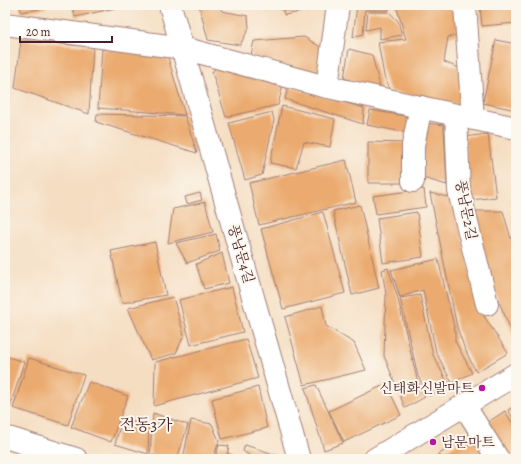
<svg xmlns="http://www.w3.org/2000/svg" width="521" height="464" viewBox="0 0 521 464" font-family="Alegreya,'Noto Serif KR',serif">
<rect width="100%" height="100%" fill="#fbf7ec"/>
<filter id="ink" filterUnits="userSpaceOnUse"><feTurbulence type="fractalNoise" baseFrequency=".025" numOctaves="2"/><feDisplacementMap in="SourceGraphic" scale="8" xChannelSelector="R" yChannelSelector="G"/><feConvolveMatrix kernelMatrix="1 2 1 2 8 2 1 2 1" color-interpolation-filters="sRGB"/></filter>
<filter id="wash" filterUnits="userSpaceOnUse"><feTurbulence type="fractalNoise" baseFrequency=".012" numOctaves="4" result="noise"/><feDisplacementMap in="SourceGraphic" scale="16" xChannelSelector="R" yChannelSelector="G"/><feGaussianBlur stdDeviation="0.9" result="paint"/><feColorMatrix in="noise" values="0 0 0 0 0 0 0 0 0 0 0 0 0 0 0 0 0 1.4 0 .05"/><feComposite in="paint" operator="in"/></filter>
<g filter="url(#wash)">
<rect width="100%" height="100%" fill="#f5ddc1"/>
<g id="blocks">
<g fill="#ebab70">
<polygon points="5,5 15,5 15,6 5,9"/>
<polygon points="20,5 46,5 46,8 21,12"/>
<polygon points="72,5 124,5 124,6 75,17"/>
<polygon points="199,5 218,5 222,11 248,16 249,28 240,45 208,40"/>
<polygon points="282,5 333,5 333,6 284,15"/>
<polygon points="357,5 389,5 389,10 365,10 363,34 353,37"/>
<polygon points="396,5 458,5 460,34 448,37 444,62 464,70 465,106 390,91 384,76 378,42 406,39"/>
<polygon points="480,5 516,5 516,23 482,26"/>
<polygon points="368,12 389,12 398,21 402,35 380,39 380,27 366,30"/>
<polygon points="304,37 324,49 318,77 251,55 254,41"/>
<polygon points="21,40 93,47 89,114 15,88"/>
<polygon points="496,40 516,44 516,110 483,103"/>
<polygon points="102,49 167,54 185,115 98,108"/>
<polygon points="349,49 372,55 381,91 344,78"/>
<polygon points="220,63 283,85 278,105 226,117 212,72"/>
<polygon points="5,84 9,84 7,137 5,137"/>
<polygon points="288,87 364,108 363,124 285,99"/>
<polygon points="282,106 335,119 330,147 304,142 296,168 270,163"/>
<polygon points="370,110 410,117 408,133 367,125"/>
<polygon points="272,112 274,120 262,175 245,180 229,123"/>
<polygon points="97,114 185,116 197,153 96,122"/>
<polygon points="424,123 444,125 447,185 423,178"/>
<polygon points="488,134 496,197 471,200 464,137"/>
<polygon points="368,142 406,143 406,183 368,183"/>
<polygon points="346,160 356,202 259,225 249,183"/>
<polygon points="424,189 426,207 376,214 373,196"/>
<polygon points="200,193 202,200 187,204 185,197"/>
<polygon points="430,193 452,198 480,310 508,353 476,372 464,347 457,327"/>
<polygon points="205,202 213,232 168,243 173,209"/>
<polygon points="360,205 379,288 352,295 333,211"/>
<polygon points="471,211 503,211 516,256 516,342 485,269"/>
<polygon points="323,212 345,293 283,309 261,229"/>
<polygon points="417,212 423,257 383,263 377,218"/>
<polygon points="216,234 220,251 187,263 176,243"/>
<polygon points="155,242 166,295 122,303 111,251"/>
<polygon points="222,253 229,283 204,289 196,264"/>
<polygon points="438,259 455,331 455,341 472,373 452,383 436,352 423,290 400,297 391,270"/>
<polygon points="388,268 397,295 417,379 425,397 405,408 384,356 386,294 382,270"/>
<polygon points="232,287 243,332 191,345 179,300"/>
<polygon points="420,295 433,355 449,386 429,396 418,376 400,298"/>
<polygon points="173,297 184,335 176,353 151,360 128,308"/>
<polygon points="322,306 326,326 354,343 366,370 304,385 285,317"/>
<polygon points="246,339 258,378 154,406 155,362"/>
<polygon points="5,356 24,362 10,407 5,405"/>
<polygon points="29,358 84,375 68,425 13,408"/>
<polygon points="89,382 128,396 111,442 71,427"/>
<polygon points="386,384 401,415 344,442 329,411"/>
<polygon points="316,385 343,443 324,450 305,388"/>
<polygon points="258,387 267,428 222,439 212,399"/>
<polygon points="516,405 516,423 508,410"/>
<polygon points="505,411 516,429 516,459 442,459 439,454 460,442 485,424"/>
<polygon points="153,413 188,425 177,459 166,459 150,454"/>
<polygon points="122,419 149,426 148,454 115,444"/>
<polygon points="191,420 212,424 219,441 213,459 183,459"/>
<polygon points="219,445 229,446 226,459 215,459"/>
<polygon points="245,445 277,455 278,459 255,459 243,451"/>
<polygon points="228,453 243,459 227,459"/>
<polygon points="438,455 440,459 430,459"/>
</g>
</g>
</g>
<g filter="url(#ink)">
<use href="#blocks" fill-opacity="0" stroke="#a07e76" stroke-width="1"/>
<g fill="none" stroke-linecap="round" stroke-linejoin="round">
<defs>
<g id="minor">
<polyline points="170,5 299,459"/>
<polyline points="465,5 473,119"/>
<polyline points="5,24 183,48 319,85 516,128"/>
<polyline points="327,87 338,5"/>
<polyline points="456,115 459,191 487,304"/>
<polyline points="413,181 413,145 421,107"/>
<polyline points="464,405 498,459"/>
<polyline points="5,437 76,459"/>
<polyline points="375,459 516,374"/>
</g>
</defs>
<use href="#minor" stroke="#a07e76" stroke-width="24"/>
<use href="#minor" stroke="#fff" stroke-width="22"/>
</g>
</g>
<g fill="#b5179e" stroke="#fbf7ec" stroke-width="1.5">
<circle cx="482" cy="388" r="4"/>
<circle cx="433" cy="442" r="4"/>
</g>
<g text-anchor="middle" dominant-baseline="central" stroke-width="4" stroke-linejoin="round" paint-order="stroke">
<g font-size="14" fill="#4a1f2b" stroke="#fbf7ec">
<text transform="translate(466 210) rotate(79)">풍남문2길</text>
<text transform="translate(241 254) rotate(74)">풍남문4길</text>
</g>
<g font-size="14" fill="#4a1f2b" stroke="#fbf7ec" text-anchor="end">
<text x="474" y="388">신태화신발마트</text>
<text x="441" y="442" text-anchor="start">남문마트</text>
</g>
<g font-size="16" fill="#4a1f2b" stroke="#fbf7ec">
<text x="146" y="425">전동3가</text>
</g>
</g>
<rect width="521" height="464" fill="none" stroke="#fbf7ec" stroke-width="20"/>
<path d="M20 36v6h92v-6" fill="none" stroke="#4a1f2b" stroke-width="2"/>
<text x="26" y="36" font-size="12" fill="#4a1f2b" stroke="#fbf7ec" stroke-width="3" paint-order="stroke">20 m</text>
</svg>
